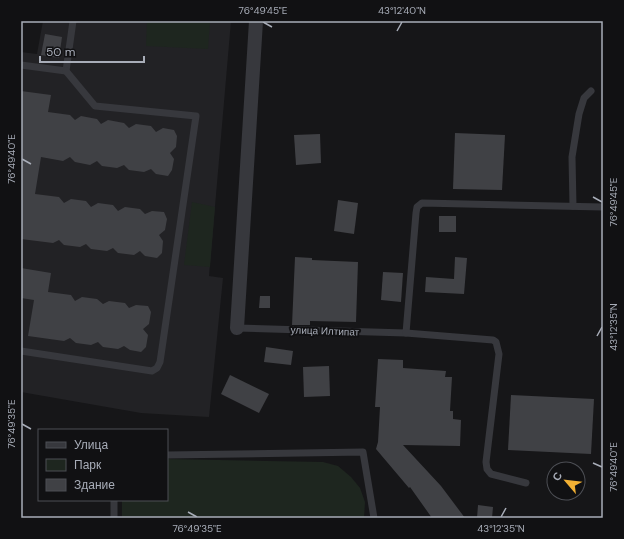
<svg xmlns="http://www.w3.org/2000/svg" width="624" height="539" viewBox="0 0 624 539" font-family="'DM Sans',sans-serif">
<rect width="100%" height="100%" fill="#161618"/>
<polygon fill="#222225" points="43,21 231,21 209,276 223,278 209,417 141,413 21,392 21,52 37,54"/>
<g fill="#1e261f">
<polygon points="147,21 210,21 208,49 146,46"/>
<polygon points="192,202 215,207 210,267 184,265"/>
<polygon points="167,459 323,462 338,466 351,477 360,488 365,502 364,518 122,518 122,500 167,500"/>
</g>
<g fill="#404145">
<polygon points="45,34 62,37 59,58 41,55"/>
<polygon points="21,91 51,95 48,112 70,115 75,120 81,116 97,119 101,124 108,120 124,123 129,128 136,124 151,126 156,132 163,128 174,130 177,136 176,147 170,153 174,159 172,170 168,176 156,174 151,169 144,172 129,170 124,165 117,168 102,166 97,161 90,165 75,162 70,157 63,161 41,157 35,194 59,197 64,203 71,199 86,201 91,207 98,203 113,205 118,211 125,207 140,209 145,214 152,211 164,212 167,219 165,230 159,235 163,241 162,253 157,258 145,256 140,251 134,255 118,253 113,248 107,251 91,249 86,244 80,247 64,245 59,240 53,243 21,239"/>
<polygon points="455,133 505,135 502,190 453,189"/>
<polygon points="320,134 321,163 296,165 294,135"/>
<polygon points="338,200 358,203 354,234 334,231"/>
<rect x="439" y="216" width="17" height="16"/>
<polygon points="295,257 312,258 312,260 358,262 356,322 310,321 310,325 292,325"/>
<polygon points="455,257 467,258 464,294 425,292 426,277 454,279"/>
<polygon points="21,268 51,273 48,292 71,295 75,301 82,297 97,299 103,304 109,301 125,303 129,308 136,305 148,306 151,312 149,324 143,329 148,335 146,347 141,352 130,350 124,346 118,349 103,347 98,342 91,345 76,343 70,338 64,341 28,336 34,300 21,298"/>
<polygon points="383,272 403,273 401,302 381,300"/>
<polygon points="260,296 270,296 270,308 259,308"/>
<polygon points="266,347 293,351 291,365 264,362"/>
<polygon points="378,359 403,360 403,368 446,371 445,377 452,377 450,411 453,411 453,419 461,420 460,446 403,445 441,486 465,518 432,518 410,487 409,488 376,449 378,442 380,407 375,407"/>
<polygon points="329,366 330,396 304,397 303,367"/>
<polygon points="230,375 269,394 259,413 221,394"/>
<polygon points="511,395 594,399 591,454 508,450"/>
<polygon points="478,505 493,507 492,518 477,518"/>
</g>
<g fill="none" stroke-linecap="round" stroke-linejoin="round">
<g stroke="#37383d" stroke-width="7">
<polyline points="21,65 66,71 73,21"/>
<polyline points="573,206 572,157 579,114 584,98 591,91"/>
<polyline points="237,328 406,333 416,213 417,207 422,203 603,207"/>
<polyline points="406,333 493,340 496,342 499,354 486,462 487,469 491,474 526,483"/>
<polyline points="21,351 152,371 157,368 160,362 196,116 95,106 66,71"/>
<polyline points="167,455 363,452 374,518"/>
<polyline points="114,518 114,500"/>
</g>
<polyline stroke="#37383d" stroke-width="14" points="237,328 256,21"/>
</g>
<path fill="none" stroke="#a8adb8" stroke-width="1.5" d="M263 22 272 27M397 31 402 22M22 159 31 164M593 197 602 202M597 336 602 327M22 424 31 429M593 463 602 467M188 512 197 517M501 517 506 508"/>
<g text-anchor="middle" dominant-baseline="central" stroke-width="4" stroke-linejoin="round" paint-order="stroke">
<g font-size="10" fill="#a8adb8" stroke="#111113">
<text transform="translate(325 331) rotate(2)">улица Илтипат</text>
</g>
</g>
<rect width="624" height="539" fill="none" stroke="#111113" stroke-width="44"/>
<rect x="38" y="429" width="130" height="72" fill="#111113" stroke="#4d4f55"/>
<rect x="46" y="442" width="20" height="6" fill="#37383d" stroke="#4d4f55"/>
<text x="74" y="449" font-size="12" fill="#a8adb8">Улица</text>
<rect x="46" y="459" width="20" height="12" fill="#1e261f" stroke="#4d4f55"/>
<text x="74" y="469" font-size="12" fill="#a8adb8">Парк</text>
<rect x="46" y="479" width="20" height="12" fill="#404145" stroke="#4d4f55"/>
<text x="74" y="489" font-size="12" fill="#a8adb8">Здание</text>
<g transform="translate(566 481) rotate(298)"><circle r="19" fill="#111113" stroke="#4d4f55"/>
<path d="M0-3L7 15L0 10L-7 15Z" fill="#f2b134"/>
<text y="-6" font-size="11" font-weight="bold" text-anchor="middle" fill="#a8adb8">С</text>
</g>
<path d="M40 56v6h104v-6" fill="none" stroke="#a8adb8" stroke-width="2"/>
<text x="46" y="56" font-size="12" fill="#a8adb8" stroke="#111113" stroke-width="3" paint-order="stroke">50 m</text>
<rect x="22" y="22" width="580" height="495" fill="none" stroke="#a8adb8" stroke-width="1.5"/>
<g font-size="10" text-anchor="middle" fill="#a8adb8">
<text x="263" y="14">76°49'45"E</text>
<text x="402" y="14">43°12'40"N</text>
<text transform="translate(11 159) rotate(-90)" y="4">76°49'40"E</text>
<text transform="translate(613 202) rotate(-90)" y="4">76°49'45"E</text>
<text transform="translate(613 327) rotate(-90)" y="4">43°12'35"N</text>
<text transform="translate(11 424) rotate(-90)" y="4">76°49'35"E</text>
<text transform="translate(613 467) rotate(-90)" y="4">76°49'40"E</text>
<text x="197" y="532">76°49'35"E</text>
<text x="501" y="532">43°12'35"N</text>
</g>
</svg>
